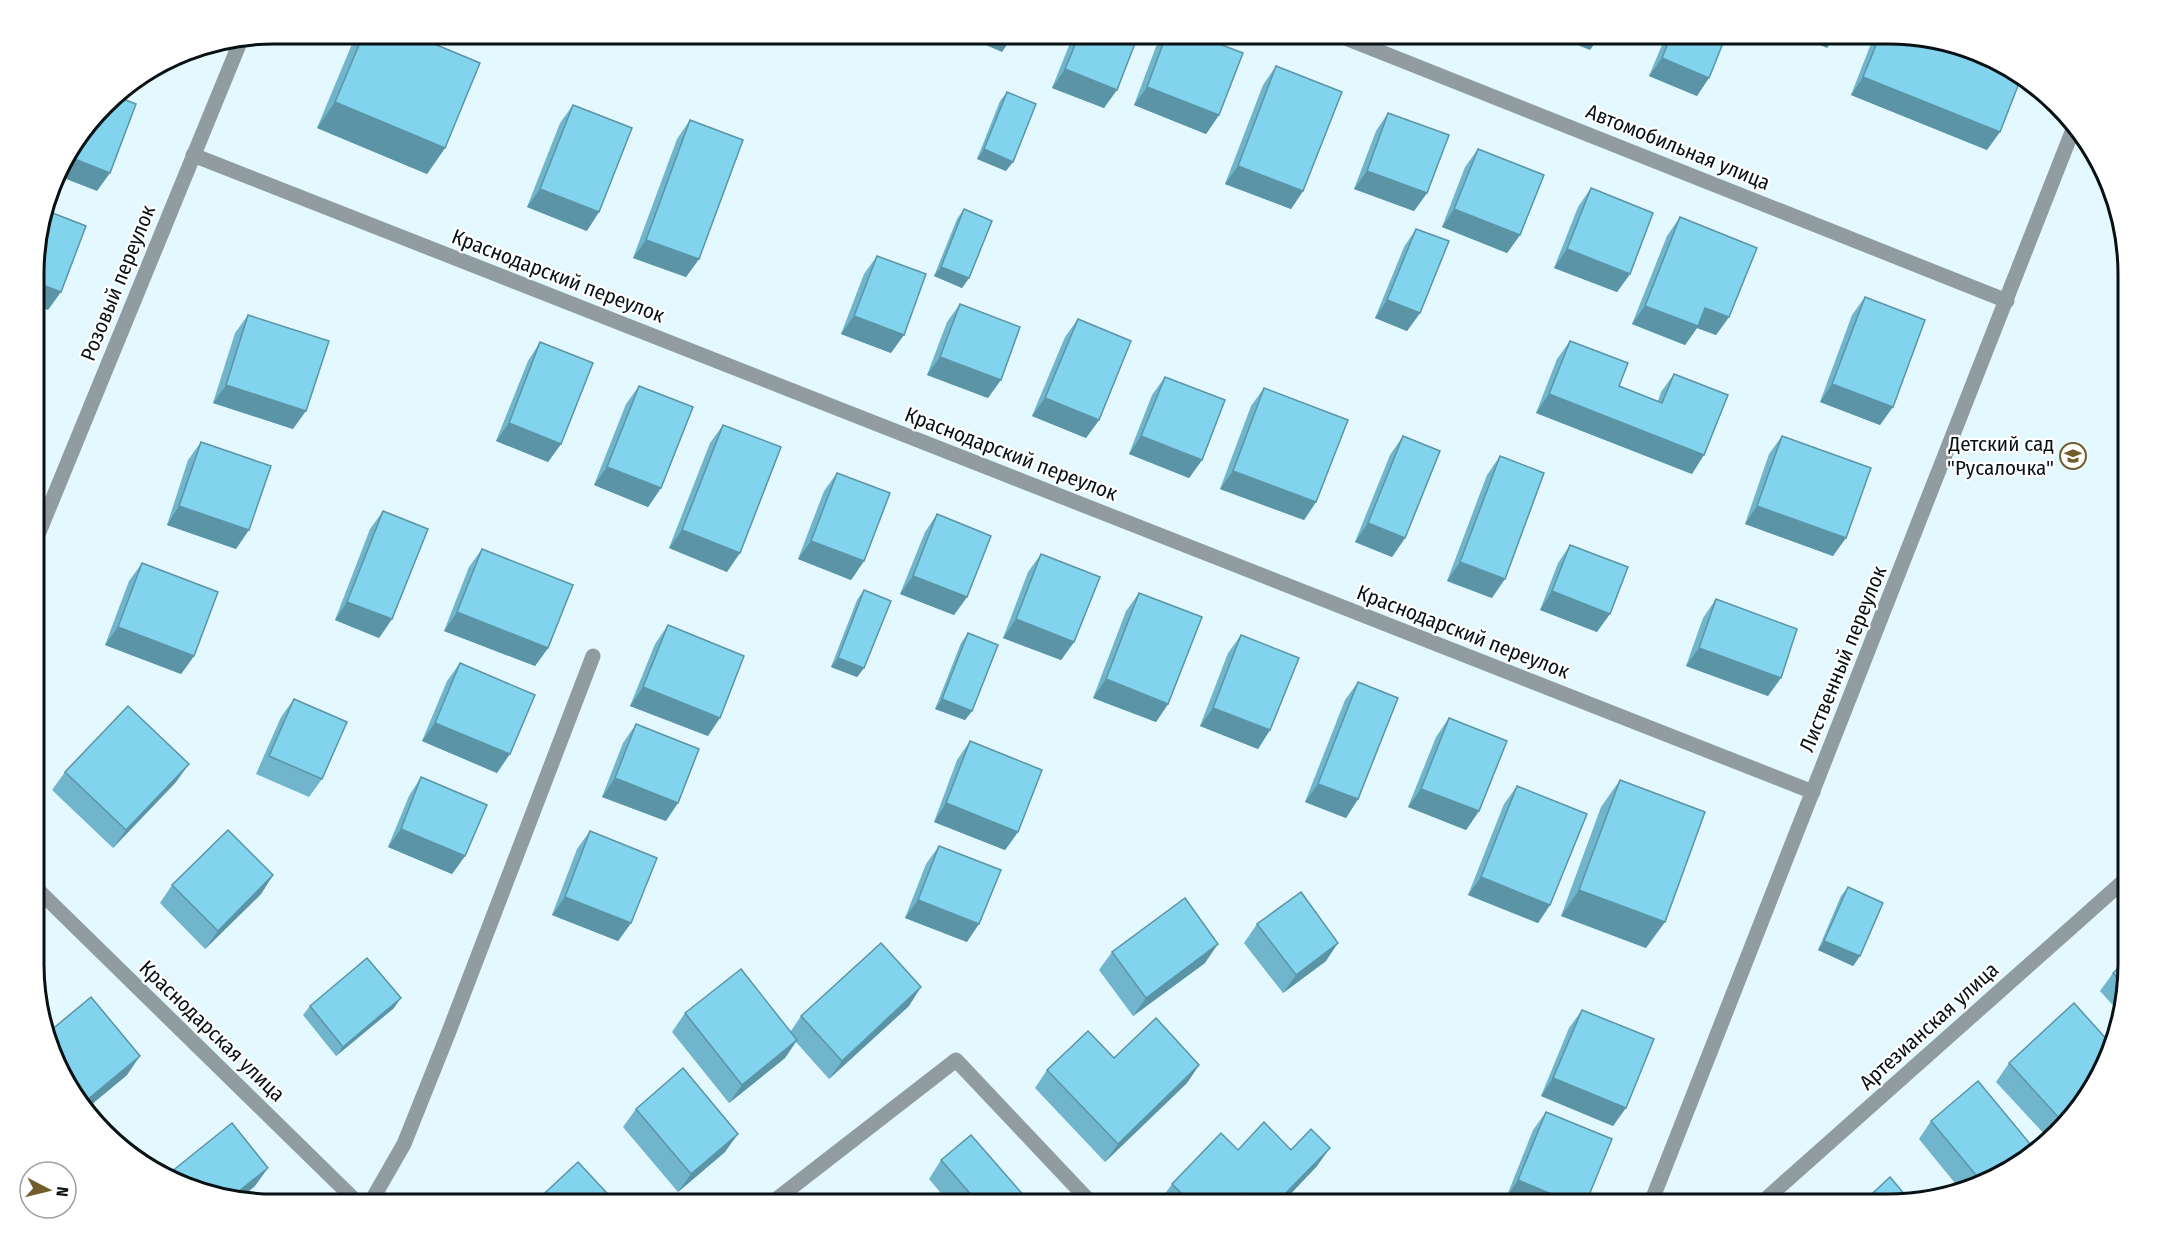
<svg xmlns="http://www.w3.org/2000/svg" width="2161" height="1238" viewBox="0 0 2161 1238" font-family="'Fira Sans Condensed',sans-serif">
<rect width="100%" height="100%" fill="#e3f8ff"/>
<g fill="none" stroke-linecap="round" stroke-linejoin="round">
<polyline stroke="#919ca0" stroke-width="15" points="369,1205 404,1144 448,1034 593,656"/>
<g stroke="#919ca0" stroke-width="15">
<polyline points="1333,33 2007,301"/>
<polyline points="193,155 1813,792"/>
<polyline points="35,542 241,40"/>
<polyline points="35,887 360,1205"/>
<polyline points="769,1205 956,1060 1093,1205"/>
<polyline points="1650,1205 2074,127"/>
<polyline points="1759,1205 2127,878"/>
</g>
</g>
<g fill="#70b5cc">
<polygon points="359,33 408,33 445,148 427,174 317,128 352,44"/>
<polygon points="1074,33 1139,33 1104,108 1052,88"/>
<polygon points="1165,33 1190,33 1219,115 1206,134 1134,105 1157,44"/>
<polygon points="1667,33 1727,33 1697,96 1649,76"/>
<polygon points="1878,33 1888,33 1987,150 1851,95 1872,41"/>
<polygon points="1276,66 1303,191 1291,209 1225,184 1263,85"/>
<polygon points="1007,92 1006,171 977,159 1000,101"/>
<polygon points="573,105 587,231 527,207 560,123"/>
<polygon points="1388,113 1427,193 1414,211 1354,189 1376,131"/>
<polygon points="690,120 699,259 686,277 633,258 677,139"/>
<polygon points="1478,149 1520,235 1507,253 1442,227 1465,167"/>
<polygon points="1591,188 1630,274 1617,292 1554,268 1578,207"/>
<polygon points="964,209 969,278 962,288 934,276 957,219"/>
<polygon points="1680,217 1729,317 1716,335 1697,328 1685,345 1632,324 1667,236"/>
<polygon points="1416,229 1420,313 1407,331 1375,318 1404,247"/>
<polygon points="877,256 891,353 841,334 864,274"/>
<polygon points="1865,297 1880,425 1820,402 1852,315"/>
<polygon points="960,304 988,398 927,375 947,322"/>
<polygon points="248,315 293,429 213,403 235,333"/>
<polygon points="1078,319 1099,420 1086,438 1032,416 1065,337"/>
<polygon points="1570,341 1619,386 1658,401 1661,392 1674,374 1692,474 1536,413 1557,359"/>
<polygon points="540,342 561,444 548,462 496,441 528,361"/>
<polygon points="1165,377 1202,460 1189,478 1129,454 1152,395"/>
<polygon points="639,386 661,488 648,507 594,485 626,404"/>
<polygon points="1264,388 1316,502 1304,520 1220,489 1251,406"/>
<polygon points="723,425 727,572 669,548 710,443"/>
<polygon points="1403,436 1405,538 1392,557 1355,542 1390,455"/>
<polygon points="1782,436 1833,556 1745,524 1769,454"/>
<polygon points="201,442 236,549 167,525 188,460"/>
<polygon points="1500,456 1492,598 1447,581 1487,475"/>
<polygon points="837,473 864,561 851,580 798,559 824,491"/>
<polygon points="383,511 392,619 379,638 335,620 370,529"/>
<polygon points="937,514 967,597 954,615 900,594 925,532"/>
<polygon points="1570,545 1597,632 1540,610 1558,563"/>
<polygon points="482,549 548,648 535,666 444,631 469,567"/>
<polygon points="1041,554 1074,642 1061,660 1003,638 1028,572"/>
<polygon points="142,563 194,656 181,674 105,645 129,581"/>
<polygon points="864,590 864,668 857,677 831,667 857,600"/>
<polygon points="1139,593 1168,704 1156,722 1093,698 1126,611"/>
<polygon points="1716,599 1768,696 1686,666 1703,618"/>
<polygon points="668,625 708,736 630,706 655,644"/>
<polygon points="968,633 972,711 965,720 935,709 961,643"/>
<polygon points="1241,635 1270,730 1258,749 1200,726 1228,653"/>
<polygon points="460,663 497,773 422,741 447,681"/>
<polygon points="1358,682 1358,799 1346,818 1305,802 1345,700"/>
<polygon points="294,699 322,779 309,797 256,774 281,717"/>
<polygon points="1449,718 1479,811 1466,830 1408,807 1436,737"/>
<polygon points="636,724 666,821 602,797 623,743"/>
<polygon points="970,741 1018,832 1005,850 934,822 957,760"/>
<polygon points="65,772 176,782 113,848 52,790"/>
<polygon points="421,777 465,856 452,874 388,847 409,796"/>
<polygon points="1620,780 1646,948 1561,916 1601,807"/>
<polygon points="1517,786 1550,905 1538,923 1468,895 1504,804"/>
<polygon points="590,831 631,923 618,941 552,915 577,849"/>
<polygon points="939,846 967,942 905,918 926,864"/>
<polygon points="273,875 261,894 205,949 160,903 172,885"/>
<polygon points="1848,887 1860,956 1853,966 1818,950 1841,896"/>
<polygon points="1257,924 1326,961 1283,993 1244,943"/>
<polygon points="1112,952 1205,963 1133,1016 1099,970"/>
<polygon points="2113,973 2127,980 2118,1011 2100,991"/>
<polygon points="310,1006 394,1008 336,1056 303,1015"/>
<polygon points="909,1006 829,1079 796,1042 785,1058 729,1103 672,1032 685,1013 791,1031 801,1016"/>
<polygon points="1582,1010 1613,1126 1541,1096 1569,1028"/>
<polygon points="49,1032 127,1075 86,1109 73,1098"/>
<polygon points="1114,1058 1199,1065 1187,1083 1105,1162 1035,1088 1047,1070"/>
<polygon points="2009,1063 2096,1084 2076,1110 2047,1137 1996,1082"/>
<polygon points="636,1109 725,1152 678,1192 623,1127"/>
<polygon points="1546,1112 1585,1205 1522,1205 1506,1198 1533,1130"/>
<polygon points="1931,1121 2008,1173 1959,1188 1919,1139"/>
<polygon points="1238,1150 1291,1150 1317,1166 1280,1205 1162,1205 1159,1202 1172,1184"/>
<polygon points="941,1160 1032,1205 951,1205 929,1179"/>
<polygon points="171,1172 255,1186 238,1200 212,1197 167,1178"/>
</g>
<g fill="#5b94a6">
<polygon points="958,33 1015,33 1002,52"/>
<polygon points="1548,33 1602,33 1590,50"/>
<polygon points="1791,33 1838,33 1827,48"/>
<polygon points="1662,58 1709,78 1697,96 1649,76"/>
<polygon points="1065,69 1117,90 1104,108 1052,88"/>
<polygon points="1863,77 2000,132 1987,150 1851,95"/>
<polygon points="1147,87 1219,115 1206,134 1134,105"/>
<polygon points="335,102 445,148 427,174 317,128"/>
<polygon points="984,149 1013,162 1006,171 977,159"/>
<polygon points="67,156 110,173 97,191 56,175 58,167"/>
<polygon points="1238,166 1303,191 1291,209 1225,184"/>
<polygon points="1367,171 1427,193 1414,211 1354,189"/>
<polygon points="540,189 599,212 587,231 527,207"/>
<polygon points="1454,209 1520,235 1507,253 1442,227"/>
<polygon points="646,240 699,259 686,277 633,258"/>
<polygon points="1567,249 1630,274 1617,292 1554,268"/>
<polygon points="941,267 969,278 962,288 934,276"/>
<polygon points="35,282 61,292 48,310 35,305"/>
<polygon points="1387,300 1420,313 1407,331 1375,318"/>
<polygon points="1645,306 1705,308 1729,317 1716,335 1697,328 1685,345 1632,324"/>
<polygon points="854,316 904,335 891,353 841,334"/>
<polygon points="940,357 1001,380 988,398 927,375"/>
<polygon points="1832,384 1893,407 1880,425 1820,402"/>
<polygon points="226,385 306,411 293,429 213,403"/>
<polygon points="1549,394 1704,455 1692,474 1536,413"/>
<polygon points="1045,398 1099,420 1086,438 1032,416"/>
<polygon points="509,423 561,444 548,462 496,441"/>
<polygon points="1141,436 1202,460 1189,478 1129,454"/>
<polygon points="607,467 661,488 648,507 594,485"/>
<polygon points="1233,471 1316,502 1304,520 1220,489"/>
<polygon points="179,506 249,530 236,549 167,525"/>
<polygon points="1757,506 1846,538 1833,556 1745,524"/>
<polygon points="1368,523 1405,538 1392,557 1355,542"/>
<polygon points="682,530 740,553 727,572 669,548"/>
<polygon points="811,541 864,561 851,580 798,559"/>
<polygon points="1460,562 1505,579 1492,598 1447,581"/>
<polygon points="913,576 967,597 954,615 900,594"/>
<polygon points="1552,591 1610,614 1597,632 1540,610"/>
<polygon points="347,602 392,619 379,638 335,620"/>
<polygon points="457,612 548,648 535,666 444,631"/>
<polygon points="1016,619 1074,642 1061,660 1003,638"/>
<polygon points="118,627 194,656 181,674 105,645"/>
<polygon points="1699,648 1781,678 1768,696 1686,666"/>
<polygon points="838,658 864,668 857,677 831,667"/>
<polygon points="1106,679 1168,704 1156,722 1093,698"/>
<polygon points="643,687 720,718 708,736 630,706"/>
<polygon points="942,699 972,711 965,720 935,709"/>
<polygon points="1213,708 1270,730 1258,749 1200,726"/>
<polygon points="435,723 510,754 497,773 422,741"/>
<polygon points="189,764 176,782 113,848 126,830"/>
<polygon points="615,778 678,803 666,821 602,797"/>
<polygon points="1318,784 1358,799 1346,818 1305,802"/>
<polygon points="1421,789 1479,811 1466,830 1408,807"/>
<polygon points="946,803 1018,832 1005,850 934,822"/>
<polygon points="401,829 465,856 452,874 388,847"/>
<polygon points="273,875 261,894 205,949 218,931"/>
<polygon points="1481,877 1550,905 1538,923 1468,895"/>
<polygon points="1579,890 1665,922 1646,948 1561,916"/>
<polygon points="565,897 631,923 618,941 552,915"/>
<polygon points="918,900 979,924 967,942 905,918"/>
<polygon points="1824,941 1860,956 1853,966 1818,950"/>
<polygon points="1338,943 1326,961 1283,993 1296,975"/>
<polygon points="1218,944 1205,963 1133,1016 1146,998"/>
<polygon points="921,987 909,1006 829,1079 842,1061"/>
<polygon points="401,998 394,1008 336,1056 343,1047"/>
<polygon points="797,1040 785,1058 729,1103 742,1085"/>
<polygon points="140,1056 127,1075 86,1109 83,1106 87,1100"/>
<polygon points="1199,1065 1187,1083 1105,1162 1118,1144"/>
<polygon points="1553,1078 1626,1108 1613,1126 1541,1096"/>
<polygon points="2093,1088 2076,1110 2047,1137 2060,1119"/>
<polygon points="738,1134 725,1152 678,1192 691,1174"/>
<polygon points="1330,1148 1317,1166 1280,1205 1274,1205"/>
<polygon points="268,1168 255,1186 238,1200 229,1199"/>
<polygon points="1518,1180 1578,1205 1522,1205 1506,1198"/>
<polygon points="1245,1193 1237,1205 1234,1205"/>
</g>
<g fill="#82d3ed" stroke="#5b94a6" stroke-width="1.5">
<polygon points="364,33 408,33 480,63 445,148 335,102"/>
<polygon points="1080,33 1139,33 1117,90 1065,69"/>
<polygon points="1167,33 1190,33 1243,53 1219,115 1147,87"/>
<polygon points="1672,33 1727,33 1709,78 1662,58"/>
<polygon points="1881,33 1888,33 1921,37 2021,78 2000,132 1863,77"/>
<polygon points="1276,66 1342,92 1303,191 1238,166"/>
<polygon points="1007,92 1036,104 1013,162 984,149"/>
<polygon points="113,95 136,104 110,173 67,156"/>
<polygon points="573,105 632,128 599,212 540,189"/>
<polygon points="1388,113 1449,135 1427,193 1367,171"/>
<polygon points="690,120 743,140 699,259 646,240"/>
<polygon points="1478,149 1544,175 1520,235 1454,209"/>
<polygon points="1591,188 1653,213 1630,274 1567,249"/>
<polygon points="964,209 992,221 969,278 941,267"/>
<polygon points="45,210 86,226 61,292 35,282 35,243"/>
<polygon points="1680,217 1757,248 1729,317 1705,308 1698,326 1645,306"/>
<polygon points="1416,229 1449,241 1420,313 1387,300"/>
<polygon points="877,256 926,274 904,335 854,316"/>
<polygon points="1865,297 1925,320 1893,407 1832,384"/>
<polygon points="960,304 1020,327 1001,380 940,357"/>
<polygon points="248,315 329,341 306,411 226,385"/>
<polygon points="1078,319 1131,341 1099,420 1045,398"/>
<polygon points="35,332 42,334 35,351"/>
<polygon points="1570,341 1628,363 1619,386 1662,403 1674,374 1728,395 1704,455 1549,394"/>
<polygon points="540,342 593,363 561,444 509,423"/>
<polygon points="1165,377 1225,400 1202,460 1141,436"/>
<polygon points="639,386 693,407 661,488 607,467"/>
<polygon points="1264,388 1348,420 1316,502 1233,471"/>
<polygon points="723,425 781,447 740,553 682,530"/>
<polygon points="1403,436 1440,451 1405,538 1368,523"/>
<polygon points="1782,436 1871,468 1846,538 1757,506"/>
<polygon points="201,442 271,466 249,530 179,506"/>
<polygon points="1500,456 1544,473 1505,579 1460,562"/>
<polygon points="837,473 890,493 864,561 811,541"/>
<polygon points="383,511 428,529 392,619 347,602"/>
<polygon points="937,514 991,536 967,597 913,576"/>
<polygon points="1570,545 1628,567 1610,614 1552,591"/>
<polygon points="482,549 573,585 548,648 457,612"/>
<polygon points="1041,554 1100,577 1074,642 1016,619"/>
<polygon points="142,563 218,592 194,656 118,627"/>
<polygon points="864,590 891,601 864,668 838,658"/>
<polygon points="1139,593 1202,617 1168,704 1106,679"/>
<polygon points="1716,599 1797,629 1781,678 1699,648"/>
<polygon points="668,625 744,656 720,718 643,687"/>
<polygon points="968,633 998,645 972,711 942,699"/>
<polygon points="1241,635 1299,658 1270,730 1213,708"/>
<polygon points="460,663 535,695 510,754 435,723"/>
<polygon points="1358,682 1398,698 1358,799 1318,784"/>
<polygon points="294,699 347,722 322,779 269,756"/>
<polygon points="128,706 189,764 126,830 65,772"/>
<polygon points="1449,718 1507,741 1479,811 1421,789"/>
<polygon points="636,724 699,749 678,803 615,778"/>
<polygon points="970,741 1042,770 1018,832 946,803"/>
<polygon points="421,777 487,805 465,856 401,829"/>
<polygon points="1620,780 1705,812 1665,922 1579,890"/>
<polygon points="1517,786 1587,814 1550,905 1481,877"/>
<polygon points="228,830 273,875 218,931 172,885"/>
<polygon points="590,831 657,858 631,923 565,897"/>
<polygon points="939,846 1001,870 979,924 918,900"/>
<polygon points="1848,887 1883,903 1860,956 1824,941"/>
<polygon points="1301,892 1338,943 1296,975 1257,924"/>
<polygon points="1185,898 1218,944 1146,998 1112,952"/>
<polygon points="881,943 921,987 842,1061 801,1016"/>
<polygon points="367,958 401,998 343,1047 310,1006"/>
<polygon points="2127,960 2127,980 2125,986 2113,973"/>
<polygon points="741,969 797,1040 742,1085 685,1013"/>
<polygon points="91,997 140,1056 87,1100 64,1073 49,1032"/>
<polygon points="2074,1003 2109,1042 2096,1084 2060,1119 2009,1063"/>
<polygon points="1582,1010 1654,1039 1626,1108 1553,1078"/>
<polygon points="1156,1018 1199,1065 1118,1144 1047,1070 1088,1031 1114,1058"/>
<polygon points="683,1068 738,1134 691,1174 636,1109"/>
<polygon points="1978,1081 2036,1151 2008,1173 1981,1181 1931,1121"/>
<polygon points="1546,1112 1612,1139 1585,1205 1578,1205 1518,1180"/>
<polygon points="1264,1122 1291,1150 1311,1129 1330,1148 1274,1205 1258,1205 1245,1193 1234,1205 1193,1205 1172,1184 1221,1133 1238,1150"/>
<polygon points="232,1123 268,1168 229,1199 212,1197 181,1184 171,1172"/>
<polygon points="971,1135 1032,1205 980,1205 941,1160"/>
<polygon points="578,1162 618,1205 532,1205"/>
<polygon points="1890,1177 1911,1202 1903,1204 1860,1205"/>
<polygon points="915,1198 921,1205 907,1205"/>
</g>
<defs>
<symbol id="school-ring" viewBox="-11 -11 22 22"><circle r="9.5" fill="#fff" stroke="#725c2c" stroke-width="1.5"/><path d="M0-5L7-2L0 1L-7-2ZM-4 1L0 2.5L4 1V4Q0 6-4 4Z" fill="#725c2c"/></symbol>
</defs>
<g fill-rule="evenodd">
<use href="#school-ring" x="2058" y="441" width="30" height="30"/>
</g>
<g text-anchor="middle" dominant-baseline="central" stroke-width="4.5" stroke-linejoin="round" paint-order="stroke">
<g font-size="21" fill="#081114" stroke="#fff">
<text transform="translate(1678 147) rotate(22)">Автомобильная улица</text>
<text transform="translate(558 276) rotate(21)">Краснодарский переулок</text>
<text transform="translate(118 283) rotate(-68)">Розовый переулок</text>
<text transform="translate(1011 454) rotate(21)">Краснодарский переулок</text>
<text transform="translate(1463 632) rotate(21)">Краснодарский переулок</text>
<text transform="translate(1843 659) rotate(-68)">Лиственный переулок</text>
<text transform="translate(1929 1026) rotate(-42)">Артезианская улица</text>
<text transform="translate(212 1031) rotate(44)">Краснодарская улица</text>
</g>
<g font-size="21" fill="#081114" stroke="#fff" text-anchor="end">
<text x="2054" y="444">Детский сад<tspan x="2054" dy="24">"Русалочка"</tspan></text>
</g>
</g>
<path d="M0 0H2161V1238H0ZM274 44H1888A230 230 0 0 1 2118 274V964A230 230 0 0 1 1888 1194H274A230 230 0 0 1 44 964V274A230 230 0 0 1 274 44Z" fill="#fff" fill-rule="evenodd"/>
<path fill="none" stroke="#081114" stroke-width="3" d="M274 44H1888A230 230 0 0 1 2118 274V964A230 230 0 0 1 1888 1194H274A230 230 0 0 1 44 964V274A230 230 0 0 1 274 44Z"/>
<g transform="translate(48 1190) rotate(97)"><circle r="28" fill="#ffffff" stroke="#9ca0a1" stroke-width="1.5"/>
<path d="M0-4.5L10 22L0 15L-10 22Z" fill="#725c2c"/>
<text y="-9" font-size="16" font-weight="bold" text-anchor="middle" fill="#081114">N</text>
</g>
</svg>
